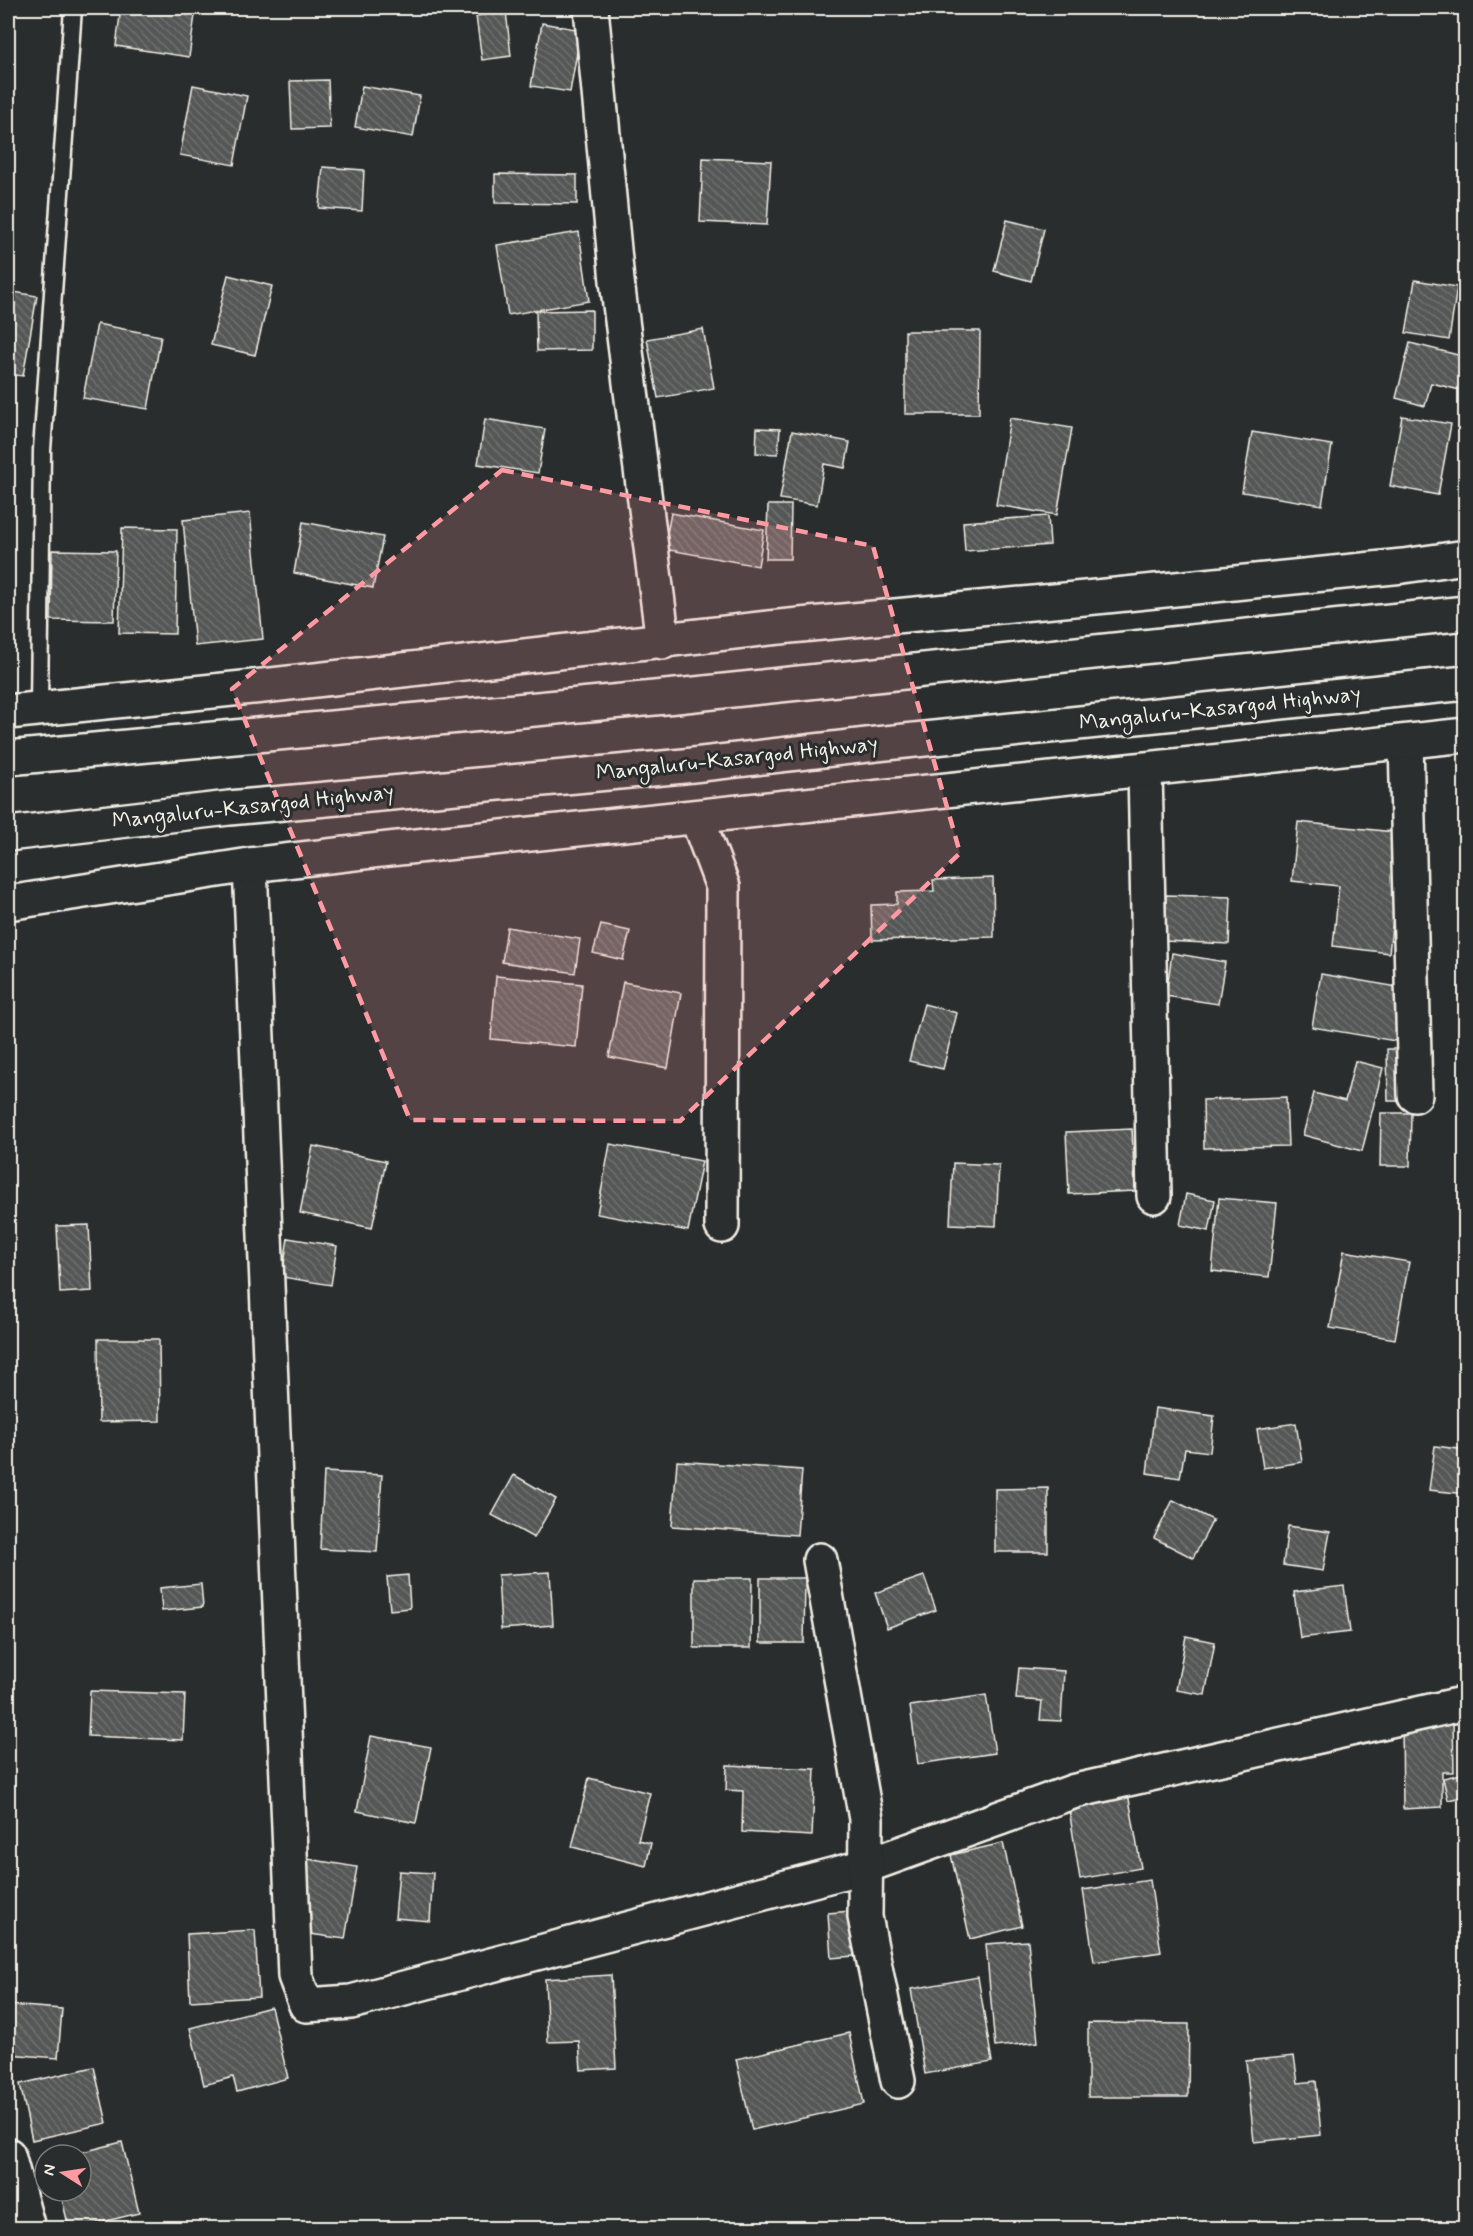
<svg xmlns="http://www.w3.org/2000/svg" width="1473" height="2236" viewBox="0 0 1473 2236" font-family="Mynerve,sans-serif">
<defs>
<pattern id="building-back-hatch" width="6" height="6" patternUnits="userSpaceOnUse" patternTransform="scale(1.5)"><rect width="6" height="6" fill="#555756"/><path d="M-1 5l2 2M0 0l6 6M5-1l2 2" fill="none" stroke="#6e706e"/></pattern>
</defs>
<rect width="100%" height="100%" fill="#2a2d2e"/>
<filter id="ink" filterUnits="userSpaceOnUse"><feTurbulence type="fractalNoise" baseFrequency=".0167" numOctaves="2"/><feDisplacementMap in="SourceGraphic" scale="12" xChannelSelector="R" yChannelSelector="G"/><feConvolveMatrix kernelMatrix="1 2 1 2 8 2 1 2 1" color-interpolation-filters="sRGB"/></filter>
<g filter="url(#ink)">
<g fill="url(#building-back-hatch)" stroke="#f4f1e8" stroke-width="1.5">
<polygon points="121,8 196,8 189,57 116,46"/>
<polygon points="506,11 511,56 482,60 476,16"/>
<polygon points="542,23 581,30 570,92 531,86"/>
<polygon points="328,80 330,128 292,129 290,81"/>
<polygon points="193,85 247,96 234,165 180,155"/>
<polygon points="362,86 420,96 413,137 355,127"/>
<polygon points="703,158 771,161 767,225 700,222"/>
<polygon points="323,167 364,170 362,211 319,208"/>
<polygon points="495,174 577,175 577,204 495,203"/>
<polygon points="1466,190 1466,234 1464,234 1460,191"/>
<polygon points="1007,220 1044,229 1031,281 994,271"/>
<polygon points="579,232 589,301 508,315 497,245"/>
<polygon points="228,275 272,286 255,355 211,345"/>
<polygon points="1415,280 1457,287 1449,340 1406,333"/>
<polygon points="8,291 37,296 23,376 8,374"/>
<polygon points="592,310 592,350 537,351 536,311"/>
<polygon points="97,324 161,336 148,409 83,398"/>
<polygon points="703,329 714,388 658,398 647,339"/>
<polygon points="905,331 980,331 979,414 905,414"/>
<polygon points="1410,343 1466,357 1460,390 1431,383 1425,406 1396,398"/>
<polygon points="1402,416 1451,424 1438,495 1390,486"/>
<polygon points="1010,418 1072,428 1057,515 996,505"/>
<polygon points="485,419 545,429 538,473 478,464"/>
<polygon points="757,428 780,429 778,454 756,453"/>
<polygon points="792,431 850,442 845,468 824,464 817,505 780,499"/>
<polygon points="1252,432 1332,445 1322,505 1242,492"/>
<polygon points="768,505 791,505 790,559 766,559"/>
<polygon points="250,513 263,639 195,646 183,520"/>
<polygon points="671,513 764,530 758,566 664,549"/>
<polygon points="1048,516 1050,545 965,551 963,522"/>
<polygon points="303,522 383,537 373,588 294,573"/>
<polygon points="122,528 177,529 175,634 119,633"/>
<polygon points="52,550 116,551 114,621 51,620"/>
<polygon points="1298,822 1403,833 1389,953 1333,946 1339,886 1292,881"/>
<polygon points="993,878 994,937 872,940 871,905 897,904 897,892 934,891 933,880"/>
<polygon points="1166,895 1231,897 1229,944 1164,941"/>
<polygon points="601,925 630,931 623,960 593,953"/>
<polygon points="507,927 580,939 575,973 502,962"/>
<polygon points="1172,953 1225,962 1218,1004 1166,996"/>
<polygon points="1321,974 1410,989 1401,1042 1312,1027"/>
<polygon points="496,976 582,984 576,1047 491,1039"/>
<polygon points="623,982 681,993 668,1068 609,1057"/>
<polygon points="924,1004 957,1013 943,1069 909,1061"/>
<polygon points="1387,1049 1408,1049 1408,1101 1388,1101"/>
<polygon points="1355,1061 1383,1068 1362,1151 1303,1135 1314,1093 1345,1101"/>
<polygon points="1286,1097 1288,1146 1204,1148 1203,1100"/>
<polygon points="1381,1113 1411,1113 1410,1166 1380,1166"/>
<polygon points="1132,1129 1135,1191 1069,1194 1066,1132"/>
<polygon points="610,1144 702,1161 688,1231 597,1214"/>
<polygon points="313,1146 386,1161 372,1228 300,1213"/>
<polygon points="953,1163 999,1165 996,1226 950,1224"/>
<polygon points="1186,1194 1215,1200 1209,1231 1180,1225"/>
<polygon points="1219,1198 1277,1203 1269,1277 1212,1271"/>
<polygon points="89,1225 92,1291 60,1293 57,1226"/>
<polygon points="288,1238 337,1246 331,1285 282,1277"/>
<polygon points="1344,1251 1409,1262 1395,1339 1330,1328"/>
<polygon points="98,1339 159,1339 160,1421 99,1422"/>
<polygon points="1155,1408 1214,1416 1210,1452 1185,1449 1180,1478 1147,1473"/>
<polygon points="1296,1423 1302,1462 1263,1468 1257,1429"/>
<polygon points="1435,1446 1466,1450 1466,1494 1429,1490"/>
<polygon points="677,1461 802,1470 797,1535 672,1526"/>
<polygon points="324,1472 382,1475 377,1552 320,1549"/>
<polygon points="514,1475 556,1499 534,1538 492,1515"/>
<polygon points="1048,1488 1048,1552 995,1552 995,1489"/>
<polygon points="1173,1500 1213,1520 1193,1558 1154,1538"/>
<polygon points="1288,1526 1330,1532 1323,1571 1283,1565"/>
<polygon points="550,1572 553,1625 501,1629 498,1575"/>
<polygon points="408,1575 410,1608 390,1610 387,1577"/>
<polygon points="924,1576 936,1610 887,1628 875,1593"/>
<polygon points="694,1578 752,1578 751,1648 694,1648"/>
<polygon points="760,1578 805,1578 804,1643 760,1643"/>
<polygon points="201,1584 203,1607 162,1611 160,1588"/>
<polygon points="1344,1586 1350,1632 1300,1638 1294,1592"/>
<polygon points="1186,1636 1215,1642 1205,1695 1176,1690"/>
<polygon points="1019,1668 1064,1671 1061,1721 1040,1720 1042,1701 1016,1699"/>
<polygon points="90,1691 185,1694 183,1740 88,1736"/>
<polygon points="986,1695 995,1753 918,1764 910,1706"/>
<polygon points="1453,1722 1454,1772 1442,1772 1442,1807 1403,1809 1402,1723"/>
<polygon points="371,1736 431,1747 416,1823 357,1811"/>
<polygon points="727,1765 815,1769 812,1836 742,1832 743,1791 726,1790"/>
<polygon points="1466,1773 1466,1796 1448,1800 1443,1778"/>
<polygon points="589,1778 650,1793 638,1840 651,1843 646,1866 572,1847"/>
<polygon points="1128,1793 1141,1868 1080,1879 1068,1803"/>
<polygon points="1003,1843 1022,1926 970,1939 951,1855"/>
<polygon points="308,1859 357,1867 345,1939 296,1932"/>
<polygon points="399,1871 433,1873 430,1921 395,1918"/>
<polygon points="1150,1880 1161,1952 1094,1962 1083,1890"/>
<polygon points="851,1911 854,1956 831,1958 828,1913"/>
<polygon points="255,1930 259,1997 190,2001 187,1934"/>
<polygon points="1028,1941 1038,2042 995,2047 986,1944"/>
<polygon points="611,1975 616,2068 581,2070 579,2041 548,2042 545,1979"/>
<polygon points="978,1977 992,2062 925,2074 911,1989"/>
<polygon points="8,2005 62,2009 58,2058 8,2054"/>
<polygon points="271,2007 288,2078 237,2092 233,2077 204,2085 190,2028"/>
<polygon points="1088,2023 1189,2024 1188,2097 1088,2097"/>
<polygon points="849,2033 864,2104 752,2130 736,2059"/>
<polygon points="1294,2056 1298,2083 1316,2081 1321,2135 1254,2142 1246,2061"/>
<polygon points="94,2067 107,2123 32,2140 20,2084"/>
<polygon points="122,2142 139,2213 78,2228 69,2228 60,2191 81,2191 81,2155 71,2155"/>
</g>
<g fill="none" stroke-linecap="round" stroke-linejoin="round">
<defs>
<polyline id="lane" points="39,709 42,450 73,8"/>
<g id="street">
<polyline points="591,8 617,281 663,642"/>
<polyline points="1406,742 1415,1095"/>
<polyline points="1145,770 1154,1196"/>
<polyline points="697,818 723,887 722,1226"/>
<polyline points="250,865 295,1976 306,2005 351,2002 866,1866 1075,1791 1466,1703"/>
<polyline points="820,1560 866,1819 865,1917 898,2081"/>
<polyline points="8,2155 28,2228"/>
</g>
<g id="secondary">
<polyline points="8,712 263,686 769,628 1106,596 1403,566 1466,557"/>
<polyline points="8,903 250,865 389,849 1466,735"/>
</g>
<g id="highway">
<polyline points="8,758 676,696 1466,613"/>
<polyline points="8,834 229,808 684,766 876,744 1466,683"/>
</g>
</defs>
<use href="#lane" stroke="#f4f1e8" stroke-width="21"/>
<use href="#street" stroke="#f4f1e8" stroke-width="38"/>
<use href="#secondary" stroke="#f4f1e8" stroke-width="38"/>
<use href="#highway" stroke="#f4f1e8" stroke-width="38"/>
<use href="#lane" stroke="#2a2d2e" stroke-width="16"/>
<use href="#street" stroke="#2a2d2e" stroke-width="33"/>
<use href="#secondary" stroke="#2a2d2e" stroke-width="33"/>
<use href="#highway" stroke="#2a2d2e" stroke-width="33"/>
</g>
</g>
<path fill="#ff9aa2" fill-opacity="0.2" stroke="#ff9aa2" stroke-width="4.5" stroke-dasharray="12 8" stroke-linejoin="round" d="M502 470 873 546 960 853 680 1121 410 1120 232 689Z"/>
<g text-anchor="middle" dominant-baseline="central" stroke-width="6" stroke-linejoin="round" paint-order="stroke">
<g font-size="22" fill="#f4f1e8" stroke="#2a2d2e">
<text transform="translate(1220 709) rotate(-6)">Mangaluru-Kasargod Highway</text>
<text transform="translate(737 759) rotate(-6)">Mangaluru-Kasargod Highway</text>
<text transform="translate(253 807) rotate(-6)">Mangaluru-Kasargod Highway</text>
</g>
</g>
<rect width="1473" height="2236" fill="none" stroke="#2a2d2e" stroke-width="30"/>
<rect x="15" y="15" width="1443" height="2206" fill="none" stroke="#f4f1e8" stroke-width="2" filter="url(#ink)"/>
<g transform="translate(63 2173) rotate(282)"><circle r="28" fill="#2a2d2e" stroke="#7b7b78" stroke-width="1.5"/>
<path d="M0-4.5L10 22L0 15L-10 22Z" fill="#ff9aa2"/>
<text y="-9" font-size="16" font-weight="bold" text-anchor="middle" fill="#f4f1e8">N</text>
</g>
</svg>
